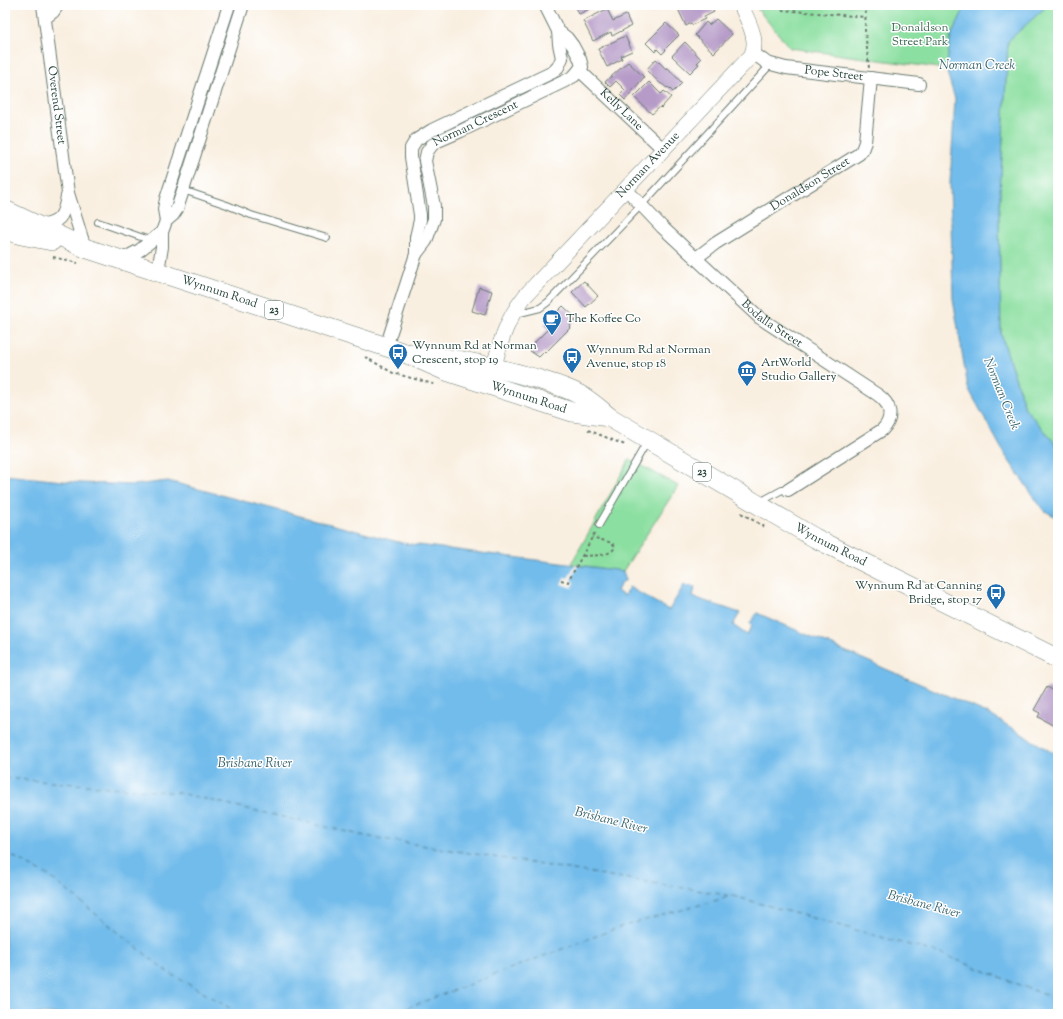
<svg xmlns="http://www.w3.org/2000/svg" width="1063" height="1019" viewBox="0 0 1063 1019" font-family="'Sorts Mill Goudy',serif">
<rect width="100%" height="100%" fill="#fff"/>
<filter id="ink" filterUnits="userSpaceOnUse"><feTurbulence type="fractalNoise" baseFrequency=".025" numOctaves="2"/><feDisplacementMap in="SourceGraphic" scale="8" xChannelSelector="R" yChannelSelector="G"/><feConvolveMatrix kernelMatrix="1 2 1 2 8 2 1 2 1" color-interpolation-filters="sRGB"/></filter>
<filter id="wash" filterUnits="userSpaceOnUse"><feTurbulence type="fractalNoise" baseFrequency=".012" numOctaves="4" result="noise"/><feDisplacementMap in="SourceGraphic" scale="16" xChannelSelector="R" yChannelSelector="G"/><feGaussianBlur stdDeviation="0.9" result="paint"/><feColorMatrix in="noise" values="0 0 0 0 0 0 0 0 0 0 0 0 0 0 0 0 0 1.4 0 .05"/><feComposite in="paint" operator="in"/></filter>
<g filter="url(#wash)">
<rect width="100%" height="100%" fill="#f9efe0"/>
<g fill="#8bdfa0" stroke="#558e6a">
<polygon points="754,5 966,5 951,36 946,69 790,48"/>
<polygon points="1048,5 1058,5 1058,447 1025,408 1001,334 999,213 1008,40"/>
<polygon points="630,459 678,486 623,571 571,564"/>
</g>
<g fill="#72bceb" stroke="#487c90">
<polygon points="966,5 1048,5 1008,41 999,213 1001,334 1025,408 1058,447 1058,518 1043,510 1005,455 968,388 953,299 950,183 955,99 946,69 951,36"/>
<polygon points="5,475 82,483 134,485 168,481 402,543 623,571 626,580 621,583 617,591 624,596 629,587 669,610 684,585 695,587 693,597 740,613 733,625 747,635 752,626 750,623 757,613 987,713 1058,756 1058,1014 5,1014"/>
</g>
<polygon fill="#f9efe0" points="575,565 578,565 571,580 574,582 572,588 561,584 565,577 568,578"/>
<g fill="none" stroke-linecap="round" stroke-linejoin="round">
<g stroke="#38636b" stroke-width="1" stroke-dasharray="5 4" stroke-linecap="butt">
<polyline points="5,778 179,793 365,836 733,896 942,954 1058,1000"/>
<polyline points="5,852 49,876 166,971 240,1014"/>
<polyline points="391,1014 620,927 732,896"/>
</g>
</g>
<g id="blocks">
<g fill="#b69bc8">
<polygon points="575,5 598,5 579,14"/>
<polygon points="651,5 665,5 654,10"/>
<polygon points="686,5 711,5 714,12 704,17 705,19 692,25 691,23 686,26 678,9"/>
<polygon points="607,9 613,21 626,15 631,26 612,36 611,32 593,41 583,21"/>
<polygon points="716,19 732,34 714,53 695,35 706,22 709,25"/>
<polygon points="666,23 679,35 665,49 666,50 662,54 657,49 655,52 646,43"/>
<polygon points="625,36 632,51 621,56 622,59 607,67 598,49"/>
<polygon points="685,42 701,59 697,63 699,64 690,73 672,56"/>
<polygon points="656,59 666,69 667,67 682,83 673,92 668,87 667,88 662,84 661,84 646,70"/>
<polygon points="628,62 644,77 625,100 620,95 625,90 616,81 610,87 605,82"/>
<polygon points="649,82 661,94 664,91 671,97 661,108 660,107 652,114 634,97"/>
<polygon points="584,281 598,296 586,307 572,292"/>
<polygon points="479,287 492,291 485,315 472,311"/>
<polygon points="563,306 577,319 570,325 571,327 545,353 544,352 539,357 530,351 534,346 535,342 548,329 544,325"/>
<polygon points="1047,687 1058,693 1058,728 1038,717 1040,713 1034,710"/>
</g>
</g>
</g>
<g filter="url(#ink)">
<use href="#blocks" fill-opacity="0" stroke="#6b7b70" stroke-width="1"/>
<g fill="none" stroke-linecap="round" stroke-linejoin="round">
<defs>
<g id="service">
<polyline points="183,190 227,205 251,215 327,238"/>
<polyline points="98,222 152,241"/>
<polyline points="516,314 540,308 548,302 649,197 771,64"/>
<polyline points="760,502 782,490 788,490"/>
<polyline points="599,525 647,442"/>
</g>
<g id="minor">
<path id="s1" d="M43 5 68 193 85 248"/>
<polyline points="45,18 53,12 58,5"/>
<path id="s2" d="M753 53 767 63 786 68 919 84"/>
<path id="s3" d="M579 70 663 149"/>
<path id="s4" d="M626 189 662 227 760 318 878 395C891 404 894 418 882 430L788 490"/>
<polyline points="166,221 164,209 166,199 229,5"/>
<path d="M38 226C60 224 64 216 67 196"/>
<path id="s5" d="M416 254 426 241 434 219V206L425 161 427 152 432 145 438 141 461 131 565 81 574 76 582 67 580 59 573 46 567 38 558 31 545 5"/>
<path id="s6" d="M696 258 716 243 859 154 862 150 865 142 871 78"/>
<polyline points="121,260 140,250 162,232"/>
<polyline points="162,274 159,265 162,247 162,232 166,221 173,215 177,209 243,5"/>
<polyline points="386,347 416,254 416,237 420,220 420,215 411,157 411,148 416,140 432,130 553,72 558,67 562,58 559,44 558,31"/>
</g>
<g id="tertiary">
<path id="s7" d="M494 367C500 341 508 317 525 296L751 56C760 40 747 20 741 5"/>
</g>
<g id="primary">
<path id="s8" d="M5 210 85 248 405 353 446 371 572 412 609 417"/>
<polyline points="5,230 21,235 52,241"/>
<path id="s9" d="M405 353C449 357 492 366 534 378 550 383 566 387 580 395 591 401 600 409 609 417L815 538 1058 659"/>
</g>
</defs>
<use href="#service" stroke="#6b7b70" stroke-width="8"/>
<use href="#minor" stroke="#6b7b70" stroke-width="14"/>
<use href="#tertiary" stroke="#6b7b70" stroke-width="16"/>
<use href="#primary" stroke="#6b7b70" stroke-width="20"/>
<g stroke="#6b7b70" stroke-width="2" stroke-dasharray="3 3" stroke-linecap="butt">
<polyline points="779,5 781,10 865,17"/>
<polyline points="866,5 865,30 869,68"/>
<polyline points="53,257 78,263"/>
<polyline points="365,357 393,373 437,385"/>
<polyline points="588,430 625,445"/>
<polyline points="741,513 765,527"/>
<path d="M583 556C592 555 613 557 615 546L612 543 592 537"/>
<polyline points="561,580 568,582 595,532"/>
</g>
<use href="#service" stroke="#fff" stroke-width="6"/>
<use href="#minor" stroke="#fff" stroke-width="12"/>
<use href="#tertiary" stroke="#fff" stroke-width="15"/>
<use href="#primary" stroke="#fff" stroke-width="19"/>
</g>
</g>
<defs>
<symbol id="cafe-pin" viewBox="-11 -11 22 30"><path d="M0 17L-7.5 6A9.5 9.5 0 1 1 7.5 6Z" fill="#1f6fb2" stroke="#fff"/><path d="M-5.5-4.5H6V0H3Q3 3.5 0 3.5H-2.5Q-5.5 3.5-5.5 0ZM3-3.2v2h1.7v-2ZM-6 4.5H4V6H-6Z" fill="#fff"/></symbol>
<symbol id="bus-pin" viewBox="-11 -11 22 30"><path d="M0 17L-7.5 6A9.5 9.5 0 1 1 7.5 6Z" fill="#1f6fb2" stroke="#fff"/><path d="M-5-6H5V4H4V6H2V4H-2V6H-4V4H-5ZM-3.5-4V0h7V-4ZM-3.5 1.2v1.5H-2V1.2ZM2 1.2v1.5H3.5V1.2Z" fill="#fff"/></symbol>
<symbol id="museum-pin" viewBox="-11 -11 22 30"><path d="M0 17L-7.5 6A9.5 9.5 0 1 1 7.5 6Z" fill="#1f6fb2" stroke="#fff"/><path d="M0-6L6-3V-2H-6V-3ZM-5-1h2V3h-2ZM-1-1h2V3h-2ZM3-1h2V3H3ZM-6 4H6V6H-6Z" fill="#fff"/></symbol>
</defs>
<g fill-rule="evenodd">
<use href="#cafe-pin" x="541" y="308" width="22" height="30"/>
<use href="#bus-pin" x="387" y="342" width="22" height="30"/>
<use href="#bus-pin" x="561" y="346" width="22" height="30"/>
<use href="#museum-pin" x="736" y="359" width="22" height="30"/>
<use href="#bus-pin" x="985" y="582" width="22" height="30"/>
</g>
<g text-anchor="middle" dominant-baseline="central" stroke-width="3" stroke-linejoin="round" paint-order="stroke">
<g fill="#fff" stroke="#627771" stroke-width="1">
<rect x="265" y="301" width="18" height="18" rx="3"/>
<rect x="693" y="463" width="18" height="18" rx="3"/>
</g>
<g font-size="11" font-weight="bold" fill="#1f3d34">
<text x="274" y="310">23</text>
<text x="702" y="472">23</text>
</g>
<g font-size="12" fill="#3a664f" stroke="#fff">
<text x="920" y="28">Donaldson<tspan x="920" dy="14">Street Park</tspan></text>
</g>
<g font-size="12" fill="#1f3d34" stroke="#fff">
<text stroke="none"><textPath href="#s2" startOffset="85">Pope Street</textPath></text>
<text stroke="none"><textPath href="#s1" startOffset="101">Overend Street</textPath></text>
<text stroke="none"><textPath href="#s3" startOffset="58">Kelly Lane</textPath></text>
<text stroke="none"><textPath href="#s5" startOffset="165">Norman Crescent</textPath></text>
<text stroke="none"><textPath href="#s7" startOffset="258">Norman Avenue</textPath></text>
<text stroke="none"><textPath href="#s6" startOffset="136">Donaldson Street</textPath></text>
<text stroke="none"><textPath href="#s8" startOffset="230">Wynnum Road</textPath></text>
<text stroke="none"><textPath href="#s4" startOffset="199">Bodalla Street</textPath></text>
<text stroke="none"><textPath href="#s8" startOffset="557">Wynnum Road</textPath></text>
<text stroke="none"><textPath href="#s9" startOffset="473">Wynnum Road</textPath></text>
</g>
<g font-size="12" fill="#1f3d34" stroke="#fff" text-anchor="start">
<text x="566" y="319">The Koffee Co</text>
<text x="412" y="346">Wynnum Rd at Norman<tspan x="412" dy="14">Crescent, stop 19</tspan></text>
<text x="586" y="350">Wynnum Rd at Norman<tspan x="586" dy="14">Avenue, stop 18</tspan></text>
<text x="761" y="363">ArtWorld<tspan x="761" dy="14">Studio Gallery</tspan></text>
<text x="982" y="586" text-anchor="end">Wynnum Rd at Canning<tspan x="982" dy="14">Bridge, stop 17</tspan></text>
</g>
<g font-size="13" font-style="italic" fill="#38636b" stroke="#fff">
<text x="977" y="66">Norman Creek</text>
<text transform="translate(1001 394) rotate(68)">Norman Creek</text>
<text x="255" y="764">Brisbane River</text>
<text transform="translate(611 821) rotate(14)">Brisbane River</text>
<text transform="translate(924 905) rotate(15)">Brisbane River</text>
</g>
</g>
<rect width="1063" height="1019" fill="none" stroke="#fff" stroke-width="20"/>
</svg>
